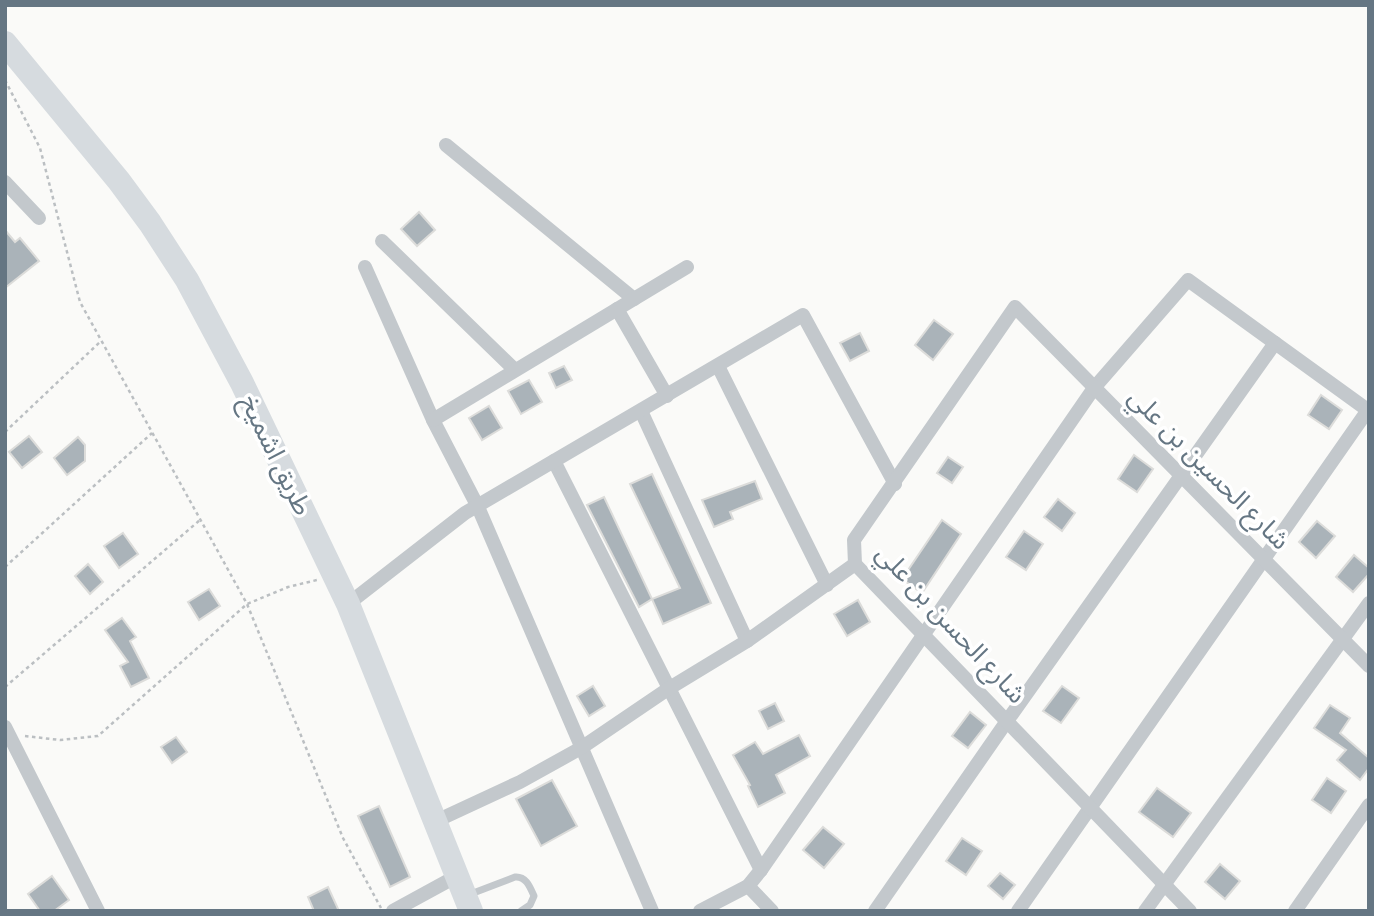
<svg xmlns="http://www.w3.org/2000/svg" width="1374" height="916" viewBox="0 0 1374 916" font-family="Karla,'Noto Sans Arabic',sans-serif">
<rect width="100%" height="100%" fill="#fafaf8"/>
<g fill="#aab3b9" stroke="#dcdcda" stroke-width="2">
<polygon points="419,212 435,230 417,246 401,229"/>
<polygon points="5,230 15,242 20,238 39,261 5,288"/>
<polygon points="934,320 953,334 933,360 915,345"/>
<polygon points="860,333 869,351 850,361 840,343"/>
<polygon points="564,366 572,380 556,388 549,373"/>
<polygon points="529,380 542,402 521,414 508,391"/>
<polygon points="1321,395 1342,410 1329,429 1308,415"/>
<polygon points="489,406 502,428 482,440 469,418"/>
<polygon points="29,436 42,452 22,468 9,452"/>
<polygon points="78,437 85,445 85,461 67,475 54,458"/>
<polygon points="1134,455 1153,469 1137,492 1118,479"/>
<polygon points="948,457 963,467 952,483 937,473"/>
<polygon points="652,474 711,603 663,624 652,599 680,588 630,484"/>
<polygon points="755,481 762,499 730,512 733,519 714,527 702,500"/>
<polygon points="604,497 652,599 639,607 587,505"/>
<polygon points="1058,499 1075,513 1062,531 1044,517"/>
<polygon points="942,520 961,534 922,593 902,579"/>
<polygon points="1317,521 1335,536 1316,558 1299,542"/>
<polygon points="1024,531 1043,544 1026,570 1006,557"/>
<polygon points="123,533 138,554 119,568 104,546"/>
<polygon points="1354,555 1369,568 1369,574 1353,592 1336,577"/>
<polygon points="88,564 103,582 90,594 75,576"/>
<polygon points="209,589 220,606 199,620 188,602"/>
<polygon points="858,600 870,622 847,636 834,614"/>
<polygon points="122,618 136,637 130,641 149,678 131,687 120,666 128,662 105,630"/>
<polygon points="593,686 605,706 589,716 577,696"/>
<polygon points="1062,686 1079,698 1061,723 1043,711"/>
<polygon points="775,703 784,721 768,729 759,711"/>
<polygon points="1330,705 1350,718 1340,733 1369,758 1369,768 1360,780 1337,760 1346,750 1314,728"/>
<polygon points="970,712 986,725 968,748 952,736"/>
<polygon points="799,735 810,756 776,775 785,793 758,807 748,786 750,785 733,755 755,742 763,754"/>
<polygon points="176,737 187,752 172,763 161,747"/>
<polygon points="1327,778 1346,791 1331,813 1312,800"/>
<polygon points="552,780 577,826 541,846 516,799"/>
<polygon points="1157,788 1191,813 1173,837 1139,812"/>
<polygon points="379,806 410,877 390,887 358,816"/>
<polygon points="823,827 844,844 824,868 803,850"/>
<polygon points="962,838 982,851 966,875 946,861"/>
<polygon points="1220,864 1240,881 1225,899 1205,882"/>
<polygon points="1000,873 1015,885 1003,899 988,886"/>
<polygon points="52,876 69,900 54,911 40,911 28,894"/>
<polygon points="328,887 339,911 314,911 308,897"/>
</g>
<g fill="none" stroke-linecap="round" stroke-linejoin="round">
<g stroke="#bbbfc2" stroke-width="2.5" stroke-dasharray="3.5 3.5" stroke-linecap="butt">
<polyline points="5,80 40,148 80,302 247,604 343,838 381,908"/>
<polyline points="5,432 101,341"/>
<polyline points="5,567 152,433"/>
<polyline points="5,687 200,520"/>
<polyline points="25,736 60,740 98,736 247,604 288,587 317,580"/>
</g>
<path stroke="#c3c8cc" stroke-width="7" d="M468 895 515 877C526 876 530 887 534 896L530 905 521 911"/>
<g stroke="#c3c8cc" stroke-width="14">
<polyline points="446,145 634,299"/>
<polyline points="5,182 39,218"/>
<polyline points="382,241 515,370"/>
<polyline points="365,267 433,420 478,507 652,911"/>
<polyline points="617,309 667,396"/>
<polyline points="718,366 827,585"/>
<polyline points="641,411 747,641"/>
<polyline points="433,420 687,267"/>
<polyline points="554,461 761,870"/>
<polyline points="348,604 465,513 803,315 895,484"/>
<polyline points="5,727 98,911"/>
<polyline points="436,821 520,782 581,748 668,689 747,641 855,564"/>
<polyline points="748,886 772,911"/>
<polyline points="393,911 457,876"/>
<polyline points="700,911 748,886 761,870 1094,388 1188,280 1369,411"/>
<polyline points="875,911 1007,721 1275,343"/>
<polyline points="1018,911 1368,410"/>
<polyline points="1145,911 1369,603"/>
<polyline points="1190,911 855,564 854,540 1015,307 1369,666"/>
<polyline points="1295,911 1369,805"/>
</g>
<polyline stroke="#d6dbdf" stroke-width="24" points="5,43 119,181 150,223 187,280 242,383 348,604 471,911"/>
</g>
<g text-anchor="middle" dominant-baseline="central" stroke-width="7" stroke-linejoin="round" paint-order="stroke">
<g font-size="26" fill="#657683" stroke="#fff">
<text transform="translate(276 455) rotate(64)">طريق اشميخ</text>
<text transform="translate(1209 469) rotate(45)">شارع الحسين بن علي</text>
<text transform="translate(951 624) rotate(47)">شارع الحسن بن علي</text>
</g>
</g>
<rect width="1374" height="916" fill="none" stroke="#657683" stroke-width="14"/>
</svg>
